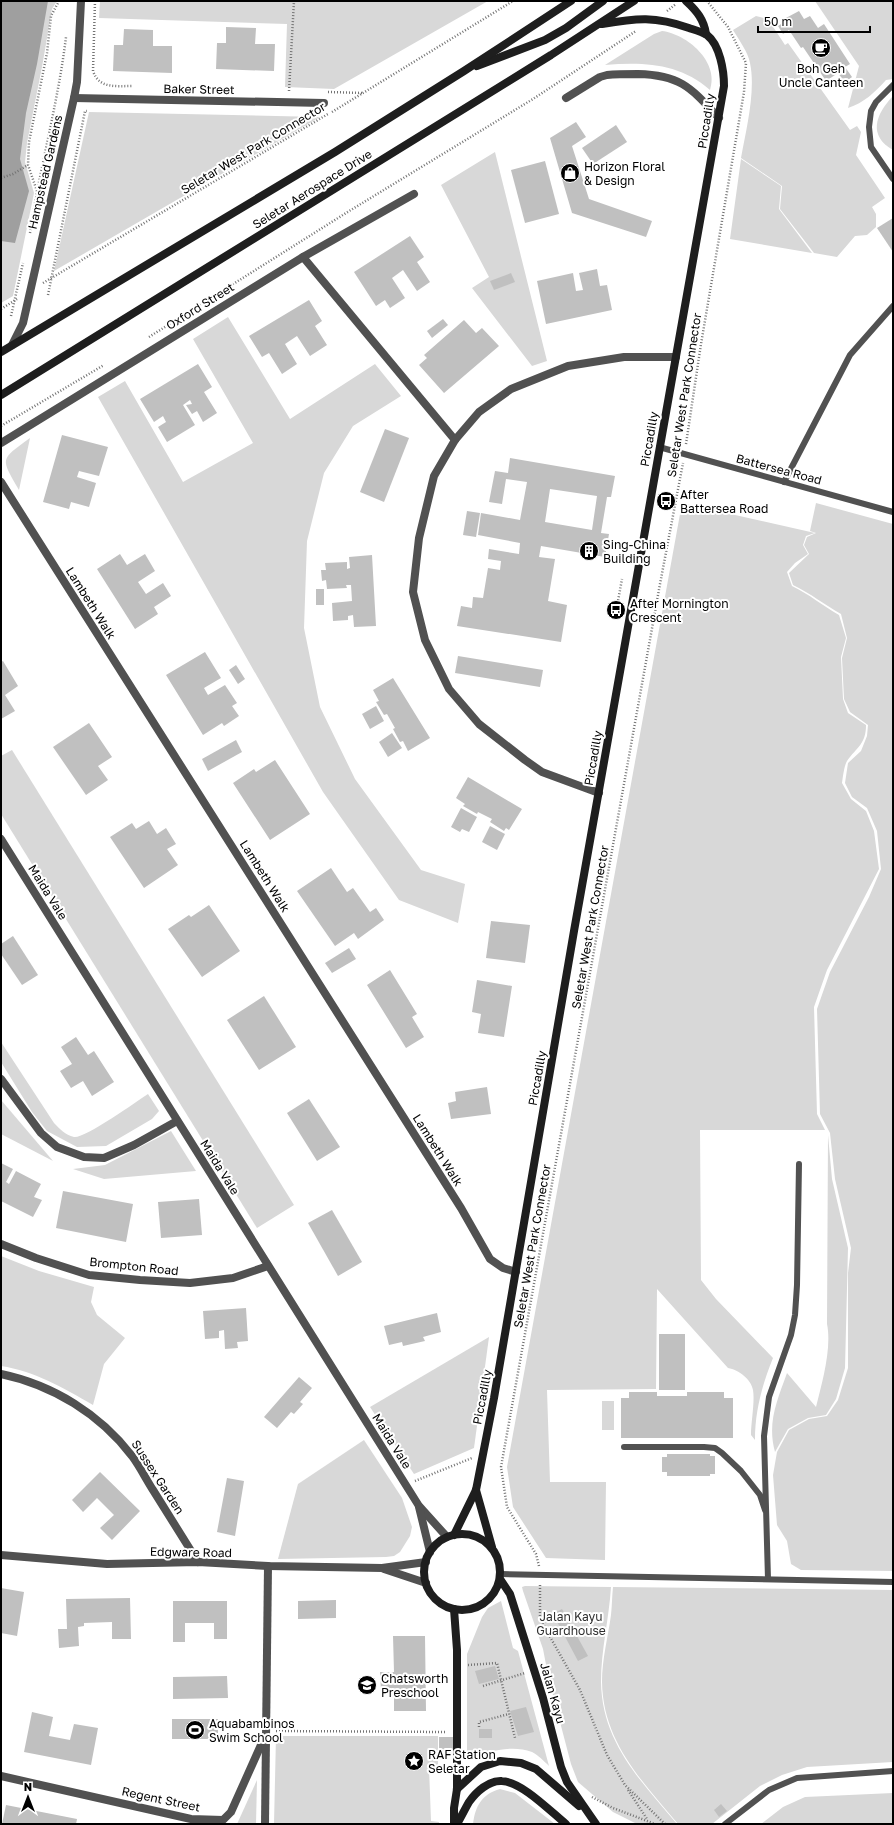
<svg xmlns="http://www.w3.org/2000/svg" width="894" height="1825" viewBox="0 0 894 1825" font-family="'Golos Text',sans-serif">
<rect width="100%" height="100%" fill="#fff"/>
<g fill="#d8d8d8">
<polygon points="1,1 57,1 52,9 42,67 27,143 25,162 34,193 13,296 1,303"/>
<polygon points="100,1 488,1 334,89 285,87 287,24 99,18"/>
<path d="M815 1H893V79L886 80C875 92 864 103 848 108L859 66Z"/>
<path d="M756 16 768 19 785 45 788 43 850 130 857 126 861 132 856 155 885 198 872 207 876 214V227L867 235 855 236 837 257 814 253 780 209 782 186 741 158C746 130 756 91 750 63 748 52 739 40 733 30Z"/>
<path d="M662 31C687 34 720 62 710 90 679 63 644 62 605 65L654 34Z"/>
<path d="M893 96V150C868 136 875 115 893 96Z"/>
<polygon points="89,112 320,117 54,271"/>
<polygon points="495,152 547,361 532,366 472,288 489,277 441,185"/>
<polygon points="741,159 781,186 779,209 812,253 730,239"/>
<polygon points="228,317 290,419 375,364 401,396 353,426 324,473 307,541 304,628 320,707 355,779 421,870 465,884 458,923 399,900 323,792 98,397 125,381 183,482 253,443 193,339"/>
<path d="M30 438 19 490C0 457 0 460 30 438Z"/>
<path d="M682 503 815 533 806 536 803 545 808 554 795 563 787 572 792 586C809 594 823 606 839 615L846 638 841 657 843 699 848 713 866 725C866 744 857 747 847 761 844 766 843 777 842 783L851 799 866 811 874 831 879 869 827 970 814 1007 817 1114 825 1130H700L701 1280 716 1299 773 1358C762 1385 755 1411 755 1440L751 1435C751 1422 755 1402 753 1390 751 1379 739 1370 728 1368L657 1289 656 1389 547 1390 550 1482H606L605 1560 546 1558 513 1507 507 1467Z"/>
<path d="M816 503 893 524V1571L801 1570 791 1564 787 1541 777 1525 773 1475 777 1452 789 1430 809 1419 827 1416 838 1400 848 1368V1273L851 1248 835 1179 830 1133 820 1114 817 1009 830 972 869 897 881 869 877 831 867 808 852 797 845 783 848 763 861 751 867 736 868 725 850 712 844 699 842 658 847 638 841 614C825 605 810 593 793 585L789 573 809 554 804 545 807 537 816 533 810 531Z"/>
<polygon points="12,750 294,1205 257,1228 1,814 1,756"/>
<path d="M1 1042 54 1123C60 1129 65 1135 74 1137 84 1139 136 1102 148 1094L159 1111 152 1119 106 1146 77 1147 47 1131 32 1112 1 1062Z"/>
<polygon points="1,1100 53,1161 1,1134"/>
<polygon points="171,1131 196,1171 104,1179 73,1169 105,1165"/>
<path d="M828 1135 832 1179 848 1248 845 1368 836 1399 826 1415 808 1418 788 1429 775 1452C767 1423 777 1401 787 1373L816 1407C822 1383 832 1348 827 1324Z"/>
<path d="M1 1256 39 1271 94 1287 91 1302 97 1315 125 1338 104 1364 93 1405C64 1388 34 1371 1 1366Z"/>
<polygon points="489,1337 474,1448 414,1474 370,1407"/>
<rect x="602" y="1401" width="12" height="29"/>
<polygon points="364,1440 402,1498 412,1527 410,1536 400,1552 394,1556 386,1557 278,1559 298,1484"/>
<path d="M525 1586 611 1587C609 1619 601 1650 601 1682 602 1743 641 1781 677 1824H637L613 1812 578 1782 571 1764 549 1680 543 1649 523 1591 522 1587Z"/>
<path d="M613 1587 893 1590V1762L807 1767 782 1775 760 1786 712 1824H678C642 1781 603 1742 602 1682 602 1659 608 1637 611 1615 612 1606 612 1596 613 1587Z"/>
<path d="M501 1601 513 1648 518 1651 549 1766C544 1761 538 1755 532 1752 511 1744 487 1752 467 1759V1654L482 1617 488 1608Z"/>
<polygon points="276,1736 438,1736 438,1767 429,1767 431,1821 439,1822 439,1824 274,1824"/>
<polygon points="257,1780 256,1824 237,1824"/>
<path d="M500 1789 515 1793 555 1824H473C475 1806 482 1794 500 1789Z"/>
<polygon points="893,1793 893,1824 761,1824 783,1807 805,1797"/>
</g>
<polygon fill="#9f9f9f" points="1,1 48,1 37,64 26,113 20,159 29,191 15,243 1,241"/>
<g fill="#c0c0c0" fill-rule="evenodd">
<polygon points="799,11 804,19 810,16 818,28 824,24 850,64 845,67 852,77 845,83 838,73 826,81 803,47 801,48 789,30 783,34 778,26 786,21 784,19"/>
<polygon points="226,27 256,28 255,44 275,44 274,71 216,69 217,43 226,43"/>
<polygon points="124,29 153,30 153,46 172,46 172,73 113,71 114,45 123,45"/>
<polygon points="576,122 586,137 572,146 589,199 652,221 646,237 572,213 550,138"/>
<polygon points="616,125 627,142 593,164 582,148"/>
<polygon points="545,161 559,214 525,223 511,170"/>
<polygon points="893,218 893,252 877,228"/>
<polygon points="410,236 424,257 417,262 430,282 417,291 403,270 392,278 405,298 390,308 385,300 376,306 354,272"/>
<polygon points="597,269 600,286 607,285 612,310 546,324 537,281 573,273 576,291 583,290 579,273"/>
<polygon points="511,273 515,282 494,290 490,281"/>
<polygon points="309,300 322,321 315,326 327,345 310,356 297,336 285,344 297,364 282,374 269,353 262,357 249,336"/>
<polygon points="443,319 448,325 432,338 427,331"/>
<polygon points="464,320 476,333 482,328 499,346 444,393 419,365 427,358 424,355"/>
<polygon points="198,364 212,387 204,392 217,413 203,422 197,411 192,414 186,405 192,404 190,400 183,405 195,425 167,442 158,427 166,422 163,416 154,422 140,399"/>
<polygon points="385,429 409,438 384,502 360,492"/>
<polygon points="62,435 108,447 99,476 79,471 77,477 96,483 89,507 71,502 69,509 43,502"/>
<path d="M510 458 615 476 611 497H607L601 533 609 534 605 557 541 546 539 557 555 559 548 601 567 605 561 642 457 626 461 606 472 608 473 597 483 598 488 568 500 570 501 561 488 559 489 549 519 554 520 543 478 535 481 513 520 520 527 482 506 479 502 504 489 502 495 471 508 473ZM550 489 597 496 592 530 545 522Z"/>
<polygon points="467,511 480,513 476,537 463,535"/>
<polygon points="120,554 127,565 145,554 155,571 138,582 146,594 163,583 171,596 154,607 158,614 135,629 97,569"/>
<polygon points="372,555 376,626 354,627 353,615 348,616 348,620 333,621 332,603 352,601 351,585 346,585 347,588 327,589 326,580 322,581 321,570 326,570 325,563 347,562 347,569 350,568 349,557"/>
<rect x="316" y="589" width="8" height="16"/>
<polygon points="205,652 221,678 204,688 208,695 225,685 237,703 232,706 239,716 224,726 222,723 203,735 166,675"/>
<polygon points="458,656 543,670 540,687 455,673"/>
<polygon points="3,661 18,686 5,695 15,711 1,719 1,662"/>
<polygon points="236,665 245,679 238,684 229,670"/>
<polygon points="393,678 430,738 408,751 403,741 400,742 393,729 395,728 387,714 384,715 376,702 379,701 373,690"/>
<polygon points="376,706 384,721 370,729 362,714"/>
<polygon points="89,723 112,757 98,766 108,780 86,795 53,747"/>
<polygon points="392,733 402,748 388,757 379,742"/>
<polygon points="236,740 242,752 208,771 202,759"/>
<polygon points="275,760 310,814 270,840 233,783 254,769 256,772"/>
<polygon points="468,777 522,809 509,830 506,828 504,831 490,822 492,819 478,812 477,814 463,806 465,804 456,798"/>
<polygon points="461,808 477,817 469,832 462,829 460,832 451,827"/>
<polygon points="149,821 157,834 166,828 176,844 167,849 178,865 144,888 110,837 132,823 136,829"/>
<polygon points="490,826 505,834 497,850 482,842"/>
<polygon points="331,868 347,892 353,888 370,912 376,908 384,920 358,939 354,933 335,946 297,891"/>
<polygon points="209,905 240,951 202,977 168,929 189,915 191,917"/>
<polygon points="491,921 530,925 525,963 486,958"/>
<polygon points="13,936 38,975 22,985 1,954 1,944"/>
<polygon points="349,948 356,959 332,973 325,963"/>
<polygon points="390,970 417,1014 412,1017 424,1037 406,1048 367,985"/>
<polygon points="477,980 512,986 504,1037 478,1033 481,1014 472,1012"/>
<polygon points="264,996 296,1047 259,1070 227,1020"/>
<polygon points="76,1037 88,1055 94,1051 114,1082 92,1096 83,1081 71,1088 60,1071 72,1064 61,1047"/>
<polygon points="487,1087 491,1114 451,1119 448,1103 456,1101 455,1092"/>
<polygon points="309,1099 340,1147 317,1161 287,1113"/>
<polygon points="1,1163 13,1169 6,1182 9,1184 16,1171 41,1184 34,1197 42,1200 33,1217 1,1201"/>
<polygon points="63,1191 133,1204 126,1242 56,1228"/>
<polygon points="199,1199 202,1235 161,1238 158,1202"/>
<polygon points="332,1210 362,1262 338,1276 308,1223"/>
<polygon points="246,1308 248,1341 237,1342 238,1348 225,1349 224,1330 219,1331 219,1338 205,1339 203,1311"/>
<polygon points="437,1313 441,1332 423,1337 425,1341 403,1346 402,1342 389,1345 384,1326"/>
<rect x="659" y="1334" width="26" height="56"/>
<polygon points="299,1377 312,1388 300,1402 303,1404 294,1414 291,1412 277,1428 264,1417"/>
<polygon points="629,1392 657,1392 657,1396 687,1396 687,1392 724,1392 724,1398 733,1398 733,1438 621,1438 621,1398 629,1398"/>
<polygon points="667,1454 710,1454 710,1456 715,1456 715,1474 710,1474 710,1476 667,1476 667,1472 662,1472 662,1457 667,1457"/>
<polygon points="100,1472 140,1511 112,1540 100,1528 114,1515 97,1498 83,1512 72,1500"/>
<polygon points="227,1478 244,1481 235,1536 217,1532"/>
<polygon points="1,1588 24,1592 17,1636 1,1633"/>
<polygon points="130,1598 131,1639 112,1639 112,1622 84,1623 84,1626 78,1627 79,1646 59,1648 58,1629 67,1629 66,1599"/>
<polygon points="336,1600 336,1618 298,1619 298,1601"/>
<polygon points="173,1601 227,1601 227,1639 214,1639 214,1623 185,1623 185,1642 173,1642"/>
<polygon points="562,1609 588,1656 578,1661 553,1614"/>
<polygon points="393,1636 425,1636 426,1711 394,1711 394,1691 381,1691 380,1672 394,1672"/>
<polygon points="495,1666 499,1679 479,1684 475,1671"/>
<polygon points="227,1676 228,1698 173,1699 173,1677"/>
<polygon points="526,1707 534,1732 518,1736 510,1711"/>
<polygon points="32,1712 53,1717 49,1736 70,1740 74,1724 98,1728 91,1765 24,1752"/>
<rect x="172" y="1719" width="46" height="20"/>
<rect x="479" y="1729" width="13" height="9"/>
<polygon points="439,1737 453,1737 453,1750 439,1749"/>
<polygon points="721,1804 727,1811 719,1817 714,1810"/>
<polygon points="6,1805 77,1819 76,1824 2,1824"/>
</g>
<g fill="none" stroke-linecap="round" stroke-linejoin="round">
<g stroke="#737373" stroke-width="2.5" stroke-dasharray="1 2" stroke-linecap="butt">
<path d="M95 1 93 71C99 89 116 86 133 86"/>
<polyline points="667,11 676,4"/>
<polyline points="289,91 294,1"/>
<polyline points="328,92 363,93"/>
<polyline points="332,112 513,1"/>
<polyline points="1,178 13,174 28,165"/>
<polyline points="37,191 28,165 29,142 47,53 51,16 59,1"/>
<path d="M30 233C40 167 58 103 66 37"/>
<polyline points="43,283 328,114"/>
<polyline points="48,295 85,111 87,111"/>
<polyline points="1,309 17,299"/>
<polyline points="11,316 23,263"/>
<polyline points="149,337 346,213 533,99 636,31"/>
<polyline points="1,426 104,365"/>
<polyline points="686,444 701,344 744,92 746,63 728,27 707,1"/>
<polyline points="616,612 622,579"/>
<polyline points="415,1481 472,1458"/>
<polyline points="539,1566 536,1554 507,1507 501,1467 660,584 683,463"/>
<polyline points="540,1585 540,1619 580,1690 607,1755 625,1785 665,1824"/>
<polyline points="468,1665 497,1663 515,1738"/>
<polyline points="483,1686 525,1673"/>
<polyline points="479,1727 479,1722 509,1714"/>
<polyline points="276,1731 447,1732"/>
<polyline points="628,1790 647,1819"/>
<polyline points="592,1797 613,1808 655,1824"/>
</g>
<g stroke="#515151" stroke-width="6">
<polyline points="893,85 876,102 871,111 869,127 871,147 893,179"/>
<polyline points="659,447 893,512"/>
<polyline points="784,482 850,355 893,306"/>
<polyline points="624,1447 704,1447 715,1448 722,1453 741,1471 760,1495 765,1510"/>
<polyline points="501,1574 893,1582"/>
<polyline points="768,1579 764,1436 769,1397 791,1335 795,1315 797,1285 799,1164"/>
<polyline points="725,1824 769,1790 797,1778 893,1771"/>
</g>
<g stroke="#515151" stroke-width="8">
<polyline points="74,98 324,103"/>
<path d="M566 98 600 77 607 75C617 74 627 74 638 74 681 75 691 88 719 118"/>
<polyline points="303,257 455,440"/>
<polyline points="12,345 23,323 74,98 77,82 81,1"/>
<polyline points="1,443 303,257 414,194"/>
<polyline points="1,482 461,1208 490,1259 503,1268 516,1272"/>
<polyline points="599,793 542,772 525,760 479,724 449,689 425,640 413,592 419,538 434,476 455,440 479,412 511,389 568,366 624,357 676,357"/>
<polyline points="1,839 419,1506 447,1537"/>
<polyline points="1,1079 41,1133 57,1147 84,1157 104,1158 134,1145 177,1121"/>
<polyline points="1,1244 36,1258 89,1275 140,1280 190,1283 233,1278 268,1266"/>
<path d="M1 1374C53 1385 100 1414 132 1456 140 1467 146 1479 153 1490 168 1514 183 1538 198 1562"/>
<polyline points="419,1507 430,1552"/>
<polyline points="1,1555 107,1564 198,1562 268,1566 382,1568 426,1562"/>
<polyline points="384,1569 426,1583"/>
<polyline points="1,1776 191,1819 223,1820 231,1812 265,1736"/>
<polyline points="265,1824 268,1566"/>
</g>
<g stroke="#1e1e1e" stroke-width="8">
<path d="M686 1C697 11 704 20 706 34"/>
<polyline points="477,66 545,40 566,28 603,1"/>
<polyline points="1,352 335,152 464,71 571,1"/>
<polyline points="1,395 551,55 634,1"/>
<polyline points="476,1490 492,1547"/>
<circle cx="462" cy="1572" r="38"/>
<path d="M454 1535 476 1490 494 1398 574 931 724 86C724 71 720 45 707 35 702 32 695 30 689 28 655 16 637 18 602 24"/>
<polyline points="500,1579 510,1594 543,1698 561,1767 567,1782 596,1824"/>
<polyline points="454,1609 457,1650 457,1789 454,1808 454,1824"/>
<polyline points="457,1789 481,1767 500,1761 521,1763 536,1769 579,1806"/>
<path d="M457 1824C461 1817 465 1809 469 1802 476 1792 489 1780 502 1781 522 1782 550 1811 566 1824"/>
</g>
</g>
<defs>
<symbol id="cafe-disc" viewBox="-11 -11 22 22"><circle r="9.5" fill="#000" stroke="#fff"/><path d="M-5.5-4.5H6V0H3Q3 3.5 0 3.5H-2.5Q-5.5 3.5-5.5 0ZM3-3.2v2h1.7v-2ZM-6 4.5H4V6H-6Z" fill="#fff"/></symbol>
<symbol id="shop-disc" viewBox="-11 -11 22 22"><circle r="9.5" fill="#000" stroke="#fff"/><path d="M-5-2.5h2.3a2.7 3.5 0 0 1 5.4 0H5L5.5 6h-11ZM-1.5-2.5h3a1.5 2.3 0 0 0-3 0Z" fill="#fff"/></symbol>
<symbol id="bus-disc" viewBox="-11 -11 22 22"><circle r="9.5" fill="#000" stroke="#fff"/><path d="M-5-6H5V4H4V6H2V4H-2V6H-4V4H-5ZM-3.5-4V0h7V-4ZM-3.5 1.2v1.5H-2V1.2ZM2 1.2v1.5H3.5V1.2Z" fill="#fff"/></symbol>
<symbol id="building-disc" viewBox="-11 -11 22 22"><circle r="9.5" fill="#000" stroke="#fff"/><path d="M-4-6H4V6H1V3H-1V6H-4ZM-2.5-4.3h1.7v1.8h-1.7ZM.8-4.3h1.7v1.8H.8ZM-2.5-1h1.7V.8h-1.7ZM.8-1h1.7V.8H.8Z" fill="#fff"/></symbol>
<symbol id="school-disc" viewBox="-11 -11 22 22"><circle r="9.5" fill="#000" stroke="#fff"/><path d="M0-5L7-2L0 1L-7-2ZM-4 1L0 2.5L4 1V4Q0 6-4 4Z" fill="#fff"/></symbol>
<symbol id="stadium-disc" viewBox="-11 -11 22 22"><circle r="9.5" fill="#000" stroke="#fff"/><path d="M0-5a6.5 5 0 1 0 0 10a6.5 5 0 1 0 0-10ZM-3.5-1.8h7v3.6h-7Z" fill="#fff"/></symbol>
<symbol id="sight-disc" viewBox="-11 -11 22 22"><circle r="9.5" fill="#000" stroke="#fff"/><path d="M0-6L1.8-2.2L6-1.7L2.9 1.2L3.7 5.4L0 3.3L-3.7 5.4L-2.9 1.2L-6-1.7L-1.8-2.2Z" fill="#fff"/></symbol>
</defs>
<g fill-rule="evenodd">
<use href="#cafe-disc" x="810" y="37" width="22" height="22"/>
<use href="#shop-disc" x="559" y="162" width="22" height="22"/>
<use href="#bus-disc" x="655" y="490" width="22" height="22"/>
<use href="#building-disc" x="578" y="540" width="22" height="22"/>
<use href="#bus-disc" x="605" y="599" width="22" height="22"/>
<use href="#school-disc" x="356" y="1674" width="22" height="22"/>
<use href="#stadium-disc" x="184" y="1719" width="22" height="22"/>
<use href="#sight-disc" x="403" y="1750" width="22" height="22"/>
</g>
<g text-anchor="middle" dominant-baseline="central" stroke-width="4" stroke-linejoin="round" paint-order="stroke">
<g font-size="12" fill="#000" stroke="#fff" text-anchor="start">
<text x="821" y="68" text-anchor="middle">Boh Geh<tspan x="821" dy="14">Uncle Canteen</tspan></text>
<text x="584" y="166">Horizon Floral<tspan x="584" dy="14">&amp; Design</tspan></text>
<text x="680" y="494">After<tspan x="680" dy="14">Battersea Road</tspan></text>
<text x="603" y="544">Sing-China<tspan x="603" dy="14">Building</tspan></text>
<text x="630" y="603">After Mornington<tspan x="630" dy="14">Crescent</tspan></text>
<text x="381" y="1678">Chatsworth<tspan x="381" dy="14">Preschool</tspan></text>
<text x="209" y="1723">Aquabambinos<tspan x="209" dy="14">Swim School</tspan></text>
<text x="428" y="1754">RAF Station<tspan x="428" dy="14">Seletar</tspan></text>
</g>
<g font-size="12" fill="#000" stroke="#fff">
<text transform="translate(199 89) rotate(1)">Baker Street</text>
<text transform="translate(706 121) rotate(-81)">Piccadilly</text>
<text transform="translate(253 148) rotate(-31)">Seletar West Park Connector</text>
<text transform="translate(45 172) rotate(-77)">Hampstead Gardens</text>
<text transform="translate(312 189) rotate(-32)">Seletar Aerospace Drive</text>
<text transform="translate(200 306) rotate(-32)">Oxford Street</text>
<text transform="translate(684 395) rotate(-81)">Seletar West Park Connector</text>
<text transform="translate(649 439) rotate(-80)">Piccadilly</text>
<text transform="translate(779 469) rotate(15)">Battersea Road</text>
<text transform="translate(91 603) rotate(58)">Lambeth Walk</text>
<text transform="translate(593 758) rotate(-80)">Piccadilly</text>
<text transform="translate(265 876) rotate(58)">Lambeth Walk</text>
<text transform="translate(48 892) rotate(58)">Maida Vale</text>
<text transform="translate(590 927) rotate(-80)">Seletar West Park Connector</text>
<text transform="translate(537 1078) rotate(-80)">Piccadilly</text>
<text transform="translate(438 1150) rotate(58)">Lambeth Walk</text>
<text transform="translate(220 1167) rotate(58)">Maida Vale</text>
<text transform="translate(532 1246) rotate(-80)">Seletar West Park Connector</text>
<text transform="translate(134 1266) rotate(6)">Brompton Road</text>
<text transform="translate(482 1397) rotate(-79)">Piccadilly</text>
<text transform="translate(392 1441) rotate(58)">Maida Vale</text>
<text transform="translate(158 1477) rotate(57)">Sussex Garden</text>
<text transform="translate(191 1552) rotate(1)">Edgware Road</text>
<text transform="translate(553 1693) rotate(74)">Jalan Kayu</text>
<text transform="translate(161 1799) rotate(12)">Regent Street</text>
</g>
<g font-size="12" fill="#2f2f2f" stroke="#fff">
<text x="571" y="1616">Jalan Kayu<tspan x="571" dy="14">Guardhouse</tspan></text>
</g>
</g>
<rect width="894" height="1825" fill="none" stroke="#000000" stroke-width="4"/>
<g transform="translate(28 1797)" stroke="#ffffff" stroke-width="3" paint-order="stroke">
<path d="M0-3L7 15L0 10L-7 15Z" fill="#000000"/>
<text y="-6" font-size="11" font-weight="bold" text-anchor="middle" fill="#000000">N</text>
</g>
<path d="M758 26v6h112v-6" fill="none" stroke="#000000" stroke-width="2"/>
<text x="764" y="26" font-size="12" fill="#000000" stroke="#ffffff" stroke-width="3" paint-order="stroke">50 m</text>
</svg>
